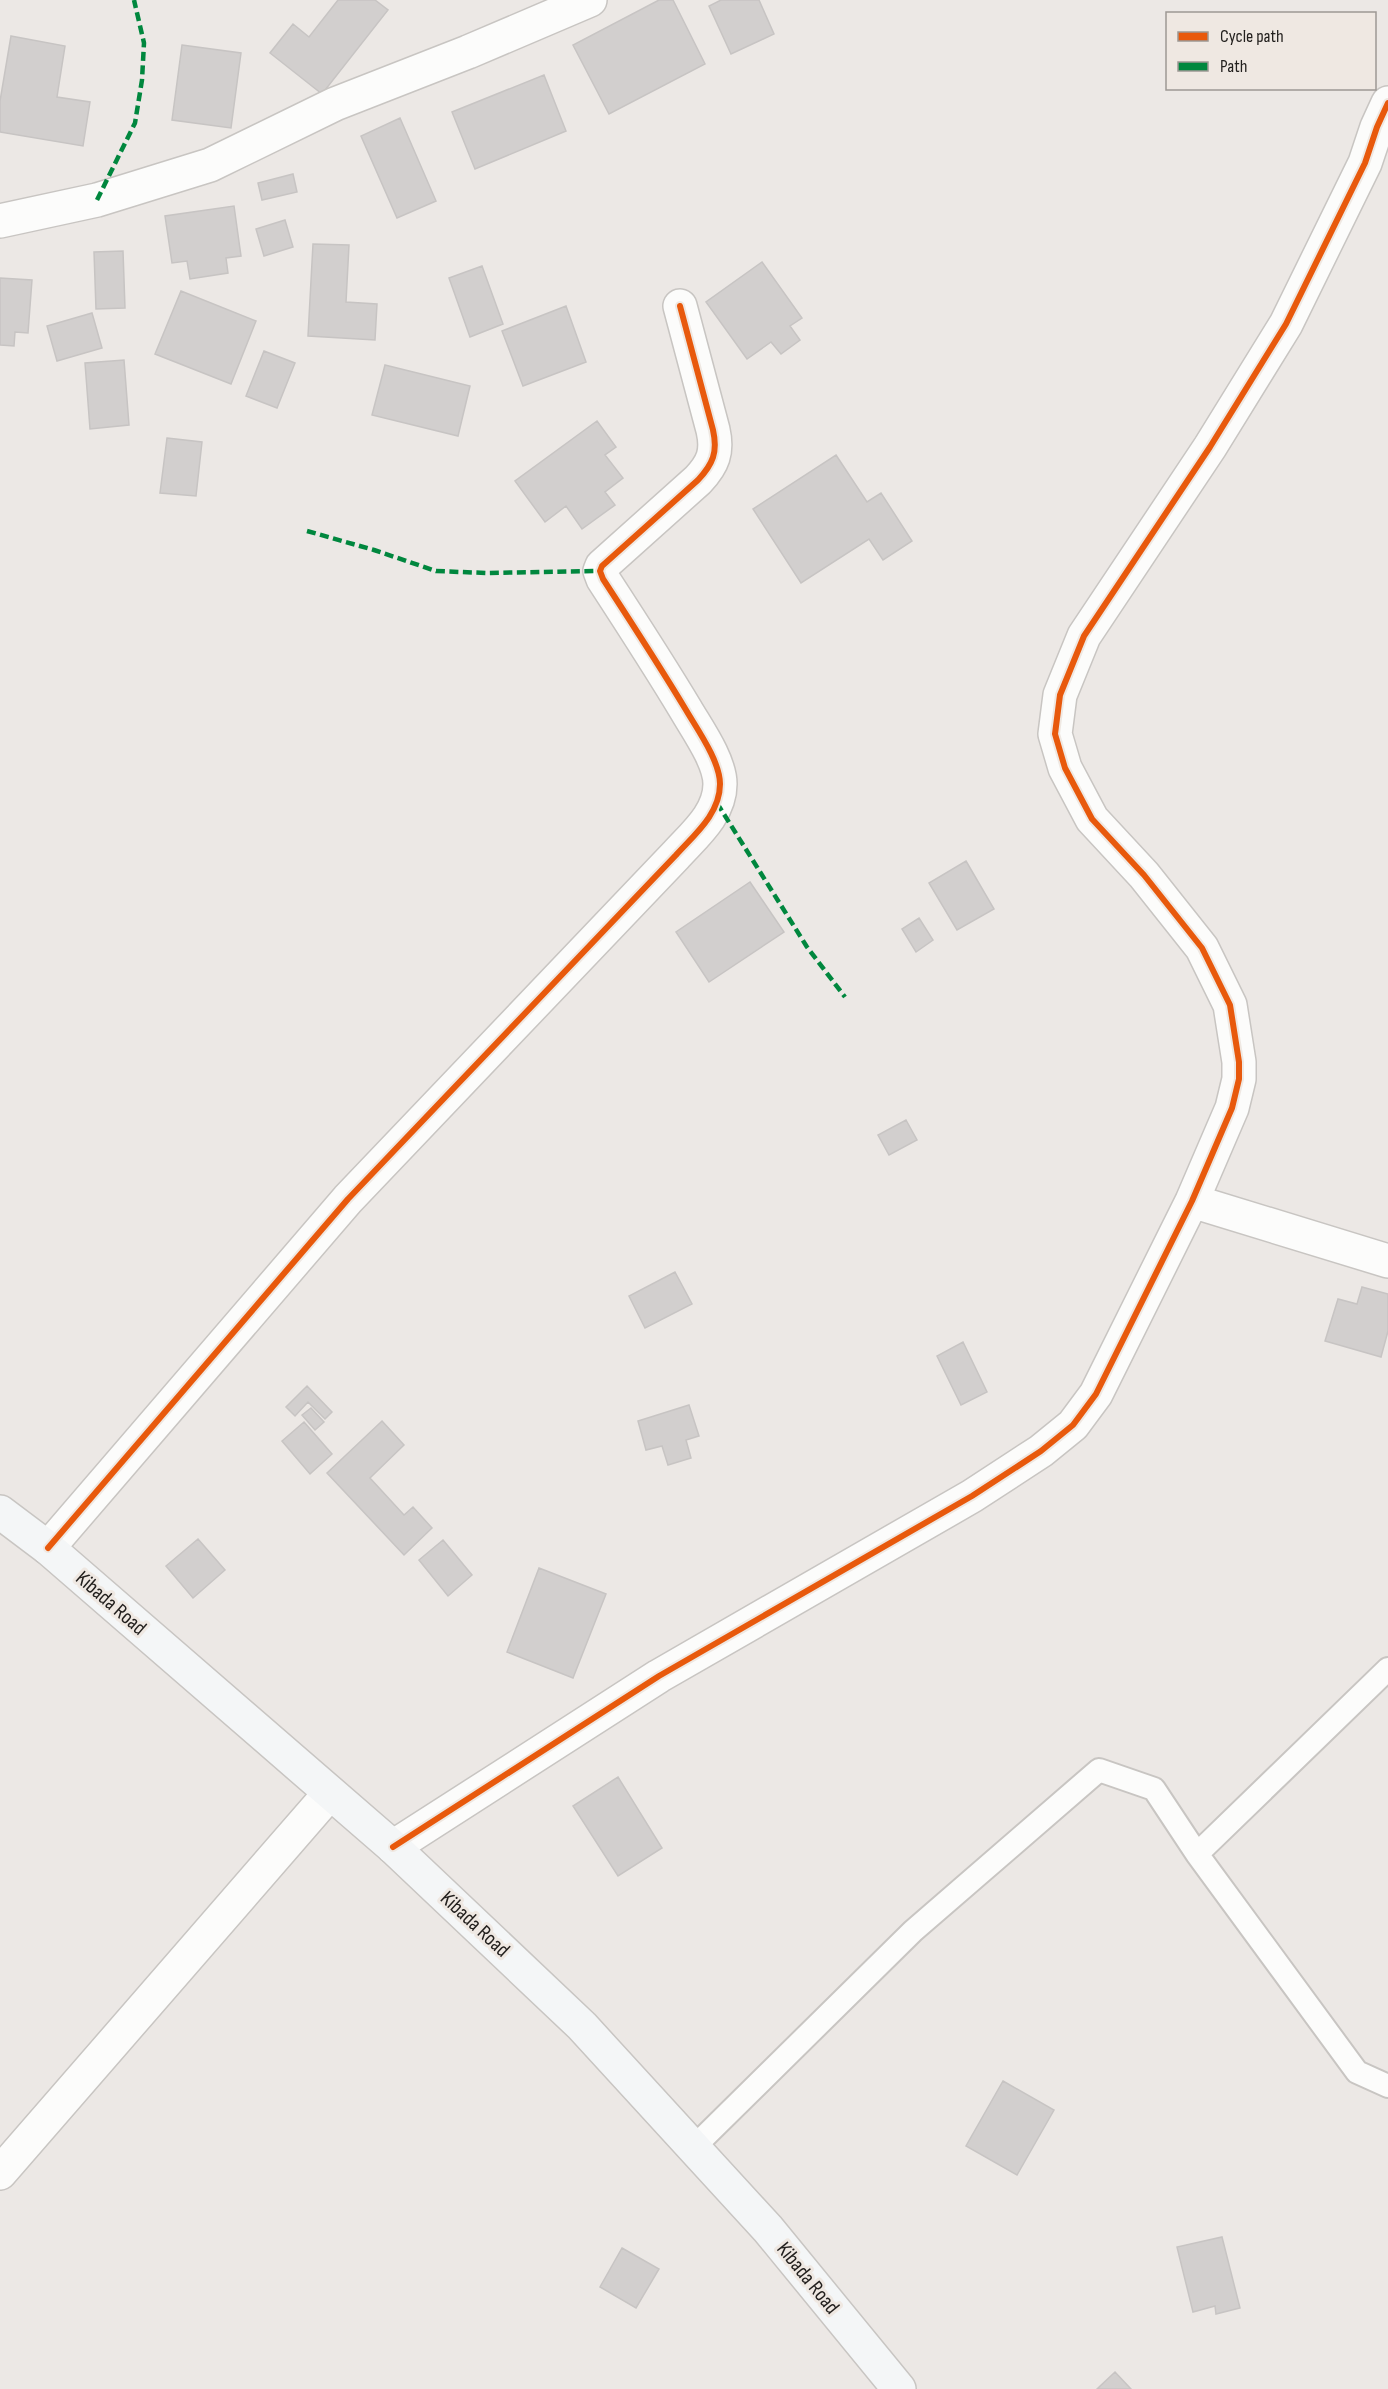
<svg xmlns="http://www.w3.org/2000/svg" width="1388" height="2389" font-family="'Sofia Sans Condensed',sans-serif">
<style>
.building{fill:#d2cfce;stroke:#c7c4c3;stroke-width:1.5}
.lines{fill:none;stroke-linecap:round;stroke-linejoin:round}
.lane-casing{stroke:#c8c5c2;stroke-width:26}
.street-casing{stroke:#c8c5c2;stroke-width:36}
.secondary-casing{stroke:#c8c5c2;stroke-width:36}
.lane{stroke:#fcfcfb;stroke-width:22}
.street{stroke:#fcfcfb;stroke-width:33}
.secondary{stroke:#f4f6f7;stroke-width:33}
.quiet{stroke:#00873e;stroke-width:4.5;stroke-dasharray:9 4.5;stroke-linecap:butt}
.cycleway-casing{stroke:#efe8e2;stroke-width:10}
.cycleway{stroke:#e8590c;stroke-width:6}
.labels{text-anchor:middle;dominant-baseline:central;stroke-width:6;stroke-linejoin:round;paint-order:stroke}
.street-label{font-size:21px;fill:#23201e;stroke:#efe8e2}
</style>
<rect width="100%" height="100%" fill="#ece8e5"/>
<path class="building" d="M 338,0 L 375,0 L 388,10 L 322,94 L 270,53 L 293,24 L 309,37 Z
M 659,0 L 673,0 L 705,64 L 609,114 L 573,45 Z
M 721,0 L 759,0 L 774,34 L 731,54 L 709,6 Z
M 11,36 L 65,46 L 57,97 L 90,102 L 83,146 L 0,132 L 0,101 Z
M 182,45 L 241,53 L 231,128 L 172,120 Z
M 544,75 L 566,131 L 475,169 L 452,112 Z
M 400,118 L 436,201 L 397,218 L 361,136 Z
M 293,174 L 297,192 L 262,200 L 258,183 Z
M 234,206 L 241,256 L 226,258 L 228,273 L 190,279 L 187,261 L 172,263 L 165,216 Z
M 285,220 L 293,247 L 264,256 L 256,229 Z
M 313,244 L 349,245 L 346,302 L 377,304 L 375,340 L 308,336 Z
M 123,251 L 125,308 L 96,309 L 94,252 Z
M 762,262 L 802,318 L 790,326 L 800,340 L 781,354 L 771,342 L 747,359 L 706,302 Z
M 482,266 L 503,324 L 470,337 L 449,278 Z
M 0,278 L 32,280 L 28,333 L 15,332 L 14,346 L 0,345 Z
M 181,291 L 256,321 L 231,384 L 155,354 Z
M 566,306 L 586,362 L 523,386 L 502,331 Z
M 92,313 L 102,348 L 57,361 L 47,326 Z
M 264,351 L 295,363 L 277,408 L 246,396 Z
M 124,360 L 129,425 L 90,429 L 85,363 Z
M 385,365 L 470,386 L 458,436 L 372,415 Z
M 597,421 L 616,447 L 605,455 L 623,478 L 605,492 L 615,505 L 582,529 L 566,506 L 545,522 L 515,481 Z
M 167,438 L 202,442 L 196,496 L 160,493 Z
M 836,455 L 867,502 L 881,493 L 912,541 L 883,560 L 869,539 L 801,583 L 753,509 Z
M 966,861 L 994,909 L 957,930 L 929,883 Z
M 750,882 L 784,932 L 709,982 L 676,932 Z
M 919,918 L 933,940 L 916,952 L 902,929 Z
M 906,1120 L 917,1140 L 889,1155 L 878,1135 Z
M 675,1272 L 692,1304 L 645,1328 L 629,1296 Z
M 1362,1287 L 1388,1294 L 1388,1331 L 1381,1357 L 1325,1341 L 1338,1299 L 1357,1304 Z
M 963,1342 L 987,1392 L 961,1405 L 937,1356 Z
M 307,1386 L 332,1412 L 325,1419 L 308,1402 L 295,1416 L 286,1407 Z
M 689,1405 L 699,1436 L 686,1440 L 691,1458 L 668,1465 L 662,1446 L 646,1450 L 638,1421 Z
M 311,1408 L 324,1422 L 315,1430 L 302,1415 Z
M 382,1421 L 404,1445 L 370,1478 L 404,1515 L 413,1507 L 432,1528 L 404,1555 L 327,1473 Z
M 304,1422 L 332,1454 L 310,1474 L 282,1441 Z
M 198,1539 L 225,1570 L 193,1598 L 166,1566 Z
M 443,1540 L 472,1575 L 448,1596 L 419,1560 Z
M 539,1568 L 606,1594 L 573,1678 L 507,1652 Z
M 618,1777 L 662,1848 L 618,1876 L 573,1806 Z
M 1003,2081 L 1054,2110 L 1017,2175 L 966,2146 Z
M 1222,2237 L 1240,2308 L 1216,2314 L 1215,2306 L 1193,2312 L 1177,2247 Z
M 622,2248 L 659,2269 L 636,2308 L 600,2287 Z
M 1115,2372 L 1131,2389 L 1097,2389 Z"/>
<g class="lines">
<g class="lane-casing">
<path id="lane" d="M 1197,1854 L 1388,1669
M 694,2147 L 913,1931 L 1099,1770 L 1154,1789 L 1197,1854 L 1357,2072 L 1388,2086"/>
</g>
<g class="street-casing">
<path id="street" d="M 0,221 L 97,200 L 210,165 L 335,104 L 468,52 L 590,0
M 1192,1201 L 1388,1261
M 48,1548 L 348,1199 L 676,855 C 694,835 720,814 720,784 C 720,761 697,729 686,710 C 659,665 631,622 603,579 L 600,571 L 602,566 L 698,480 C 713,464 718,452 713,430 L 680,306
M 393,1847 L 659,1676 L 972,1496 L 1041,1451 L 1073,1425 L 1096,1394 L 1192,1201 L 1232,1108 L 1239,1079 L 1239,1062 L 1230,1005 L 1202,948 L 1144,875 L 1092,819 L 1065,768 L 1055,734 L 1060,695 L 1084,636 L 1210,447 L 1286,324 L 1365,163 L 1377,127 L 1388,103
M 0,2173 L 330,1793"/>
</g>
<g class="secondary-casing">
<path id="secondary" d="M 0,1512 L 48,1548 L 393,1847 L 582,2026 L 768,2229 L 899,2389"/>
</g>
<use href="#lane" class="lane"/>
<use href="#street" class="street"/>
<use href="#secondary" class="secondary"/>
<path class="quiet" d="M 97,200 L 135,123 L 142,80 L 144,43 L 134,0
M 307,531 L 374,550 L 436,571 L 486,573 L 600,571
M 717,803 L 807,947 L 845,997"/>
<g class="cycleway-casing">
<path id="cycleway" d="M 48,1548 L 348,1199 L 676,855 C 694,835 720,814 720,784 C 720,761 697,729 686,710 C 659,665 631,622 603,579 L 600,571 L 602,566 L 698,480 C 713,464 718,452 713,430 L 680,306
M 393,1847 L 659,1676 L 972,1496 L 1041,1451 L 1073,1425 L 1096,1394 L 1192,1201 L 1232,1108 L 1239,1079 L 1239,1062 L 1230,1005 L 1202,948 L 1144,875 L 1092,819 L 1065,768 L 1055,734 L 1060,695 L 1084,636 L 1210,447 L 1286,324 L 1365,163 L 1377,127 L 1388,103"/>
</g>
<use href="#cycleway" class="cycleway"/>
</g>
<g class="labels">
<g class="street-label">
<text transform="translate(111 1603) rotate(41)">Kibada Road</text>
<text transform="translate(475 1924) rotate(43)">Kibada Road</text>
<text transform="translate(808 2278) rotate(51)">Kibada Road</text>
</g>
</g>
<rect x="1166" y="12" width="210" height="78" fill="#efe8e2" stroke="#9d9894" stroke-width="1.5"/>
<rect x="1178" y="32" width="30" height="9" fill="#e8590c" stroke="#9d9894" stroke-width="1.5"/>
<text x="1220" y="42" font-size="18" fill="#23201e">Cycle path</text>
<rect x="1178" y="62" width="30" height="9" fill="#00873e" stroke="#9d9894" stroke-width="1.5"/>
<text x="1220" y="72" font-size="18" fill="#23201e">Path</text>
</svg>
